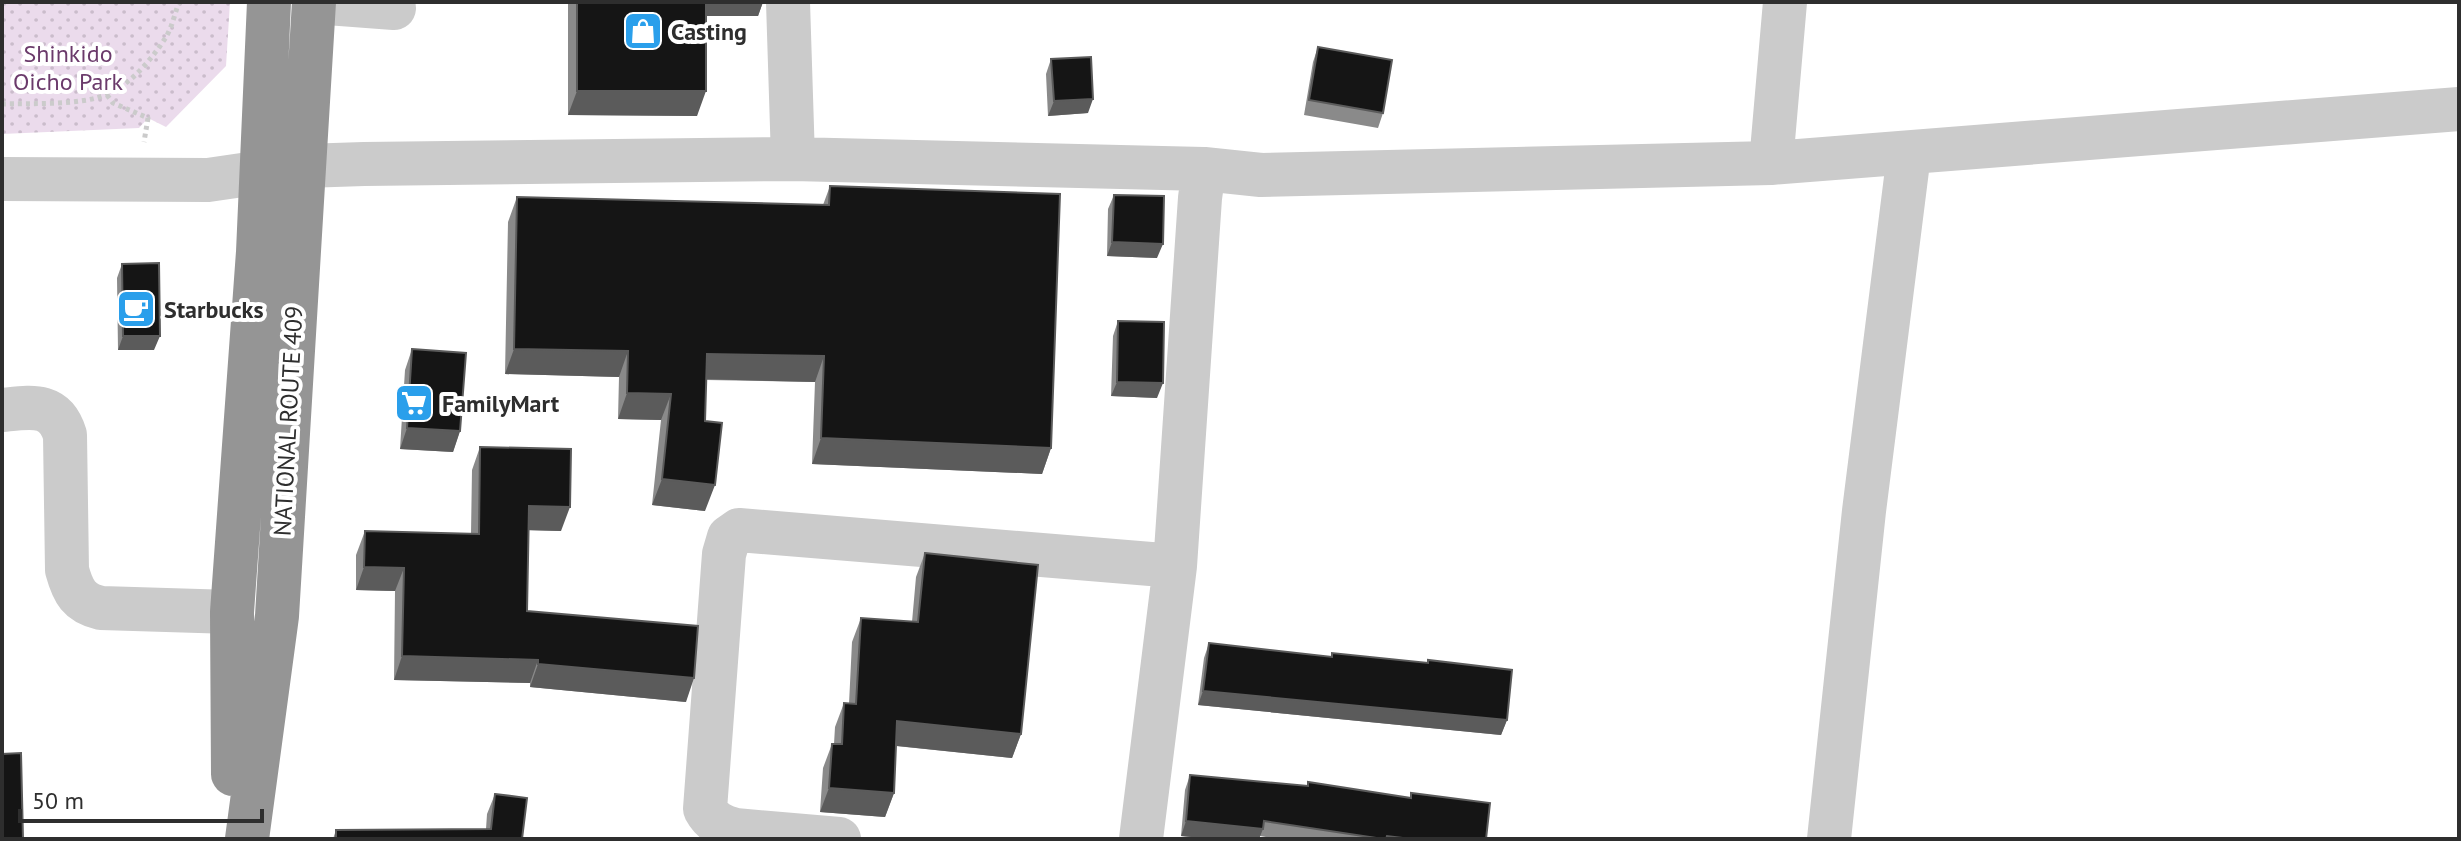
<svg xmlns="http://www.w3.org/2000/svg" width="2461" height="841" font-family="'PT Sans',sans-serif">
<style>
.park{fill:url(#park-dots)}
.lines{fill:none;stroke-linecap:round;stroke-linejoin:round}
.path{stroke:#cbcbcb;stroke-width:5;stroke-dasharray:4 4;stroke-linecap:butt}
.minor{stroke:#cbcbcb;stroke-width:44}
.highway{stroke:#959595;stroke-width:44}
.wall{fill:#8a8a8a}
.shaded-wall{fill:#5b5b5b}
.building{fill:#151515;stroke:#5b5b5b;stroke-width:2}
.labels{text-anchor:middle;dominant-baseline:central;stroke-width:8;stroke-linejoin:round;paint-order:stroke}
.poi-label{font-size:24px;font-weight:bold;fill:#2e2e2e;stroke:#fff;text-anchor:start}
.park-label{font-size:24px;fill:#6b3a6b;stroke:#fff}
.street-label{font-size:24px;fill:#2e2e2e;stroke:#fff}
</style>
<defs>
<pattern id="park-dots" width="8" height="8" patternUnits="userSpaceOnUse" patternTransform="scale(2)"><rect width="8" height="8" fill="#ebdbec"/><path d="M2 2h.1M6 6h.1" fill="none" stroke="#cabccb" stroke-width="1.8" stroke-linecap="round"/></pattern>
</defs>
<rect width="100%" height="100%" fill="#fff"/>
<path class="park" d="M 2,2 L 230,2 L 226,66 L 166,127 L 148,118 L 139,128 L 2,134 Z"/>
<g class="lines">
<path class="path" d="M 107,95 L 113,103 L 148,118 L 144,142
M 2,104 C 33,103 80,106 108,94 C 131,84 153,58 166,37 C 172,27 175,13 179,2"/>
<path class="minor" d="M 314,2 L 394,8
M 788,2 L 793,159
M 1771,163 L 1785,2
M 2,179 L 208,180 L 304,166 L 364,164 L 793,159 L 1204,169 L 1261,175 L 1771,163 L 2459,109
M 2,410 C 32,407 55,402 65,435 L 67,570 C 73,592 79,603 101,608 L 232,612
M 839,839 L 735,830 C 721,826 712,822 705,809 L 724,554 L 729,537 L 739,530 L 1175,566
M 1141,839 L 1175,566 L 1200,198 L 1204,169
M 1829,839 L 1864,511 L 1909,154"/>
<path class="highway" d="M 233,774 L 232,612 L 258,252 L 269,2
M 247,839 L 277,616 L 314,2"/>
</g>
<path class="wall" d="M 568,2 L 763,2 L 758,16 L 706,16 L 697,116 L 568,115 Z
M 1318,47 L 1383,113 L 1378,128 L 1304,115 L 1313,62 Z
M 1051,59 L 1088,113 L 1048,116 L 1046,74 Z
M 830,186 L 1051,448 L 1042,474 L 812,464 L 815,382 L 706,380 L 705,511 L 652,505 L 661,420 L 618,419 L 619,377 L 505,374 L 508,222 L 517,197 L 823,205 Z
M 1114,195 L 1157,258 L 1107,256 L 1108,209 Z
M 122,264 L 154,350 L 118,350 L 117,278 Z
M 1118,321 L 1157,398 L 1111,396 L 1113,336 Z
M 412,349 L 460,431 L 453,452 L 400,449 L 405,370 Z
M 480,447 L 561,531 L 529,530 L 527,611 L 686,702 L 530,687 L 530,683 L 394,680 L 395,591 L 356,590 L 356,555 L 365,531 L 471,534 L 472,470 Z
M 925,553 L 1021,734 L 1012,758 L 896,746 L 894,793 L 885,817 L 820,812 L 823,768 L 832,744 L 834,744 L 835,727 L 844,703 L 849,704 L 852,642 L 861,618 L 912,622 L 916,577 Z
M 1209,643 L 1331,657 L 1332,653 L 1427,663 L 1428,660 L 1507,720 L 1501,735 L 1198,705 L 1204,658 Z
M 1190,775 L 1307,786 L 1308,782 L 1410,798 L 1411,793 L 1486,839 L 1279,839 L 1260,836 L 1259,839 L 1212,839 L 1181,836 L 1185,790 Z
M 495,794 L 522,839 L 333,839 L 336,830 L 486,829 L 487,814 Z"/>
<path class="shaded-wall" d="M 702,2 L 763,2 L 758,16 L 696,16 Z
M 577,91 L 706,91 L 697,116 L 568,115 Z
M 1093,99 L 1088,113 L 1048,116 L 1054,101 Z
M 1112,242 L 1163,244 L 1157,258 L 1107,256 Z
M 123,336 L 160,336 L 154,350 L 118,350 Z
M 514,349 L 628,351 L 619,377 L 505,374 Z
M 707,354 L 824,356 L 815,382 L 698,379 Z
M 1117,382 L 1163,383 L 1157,398 L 1111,396 Z
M 627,393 L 671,394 L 661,420 L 618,419 Z
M 407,428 L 460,431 L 453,452 L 400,449 Z
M 821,438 L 1051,448 L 1042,474 L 812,464 Z
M 662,479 L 715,485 L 705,511 L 652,505 Z
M 529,506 L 570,507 L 561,531 L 521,530 Z
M 364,567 L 404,568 L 395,591 L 356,590 Z
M 402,656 L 538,660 L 530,683 L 394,680 Z
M 538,664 L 694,678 L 686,702 L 530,687 Z
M 1203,691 L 1507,720 L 1501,735 L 1198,705 Z
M 897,721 L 1021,734 L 1012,758 L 888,745 Z
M 829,788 L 894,793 L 885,817 L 820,812 Z
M 1186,821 L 1263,829 L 1259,839 L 1212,839 L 1181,836 Z
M 1387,836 L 1411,839 L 1386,839 Z"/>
<path class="building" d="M 577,2 L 706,2 L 706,91 L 577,91 Z
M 1318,47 L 1392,60 L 1383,113 L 1309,100 Z
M 1091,57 L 1093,99 L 1054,101 L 1051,59 Z
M 830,186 L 1060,194 L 1051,448 L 821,438 L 824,356 L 707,354 L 705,421 L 722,423 L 715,485 L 662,479 L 671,394 L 627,393 L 628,351 L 514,349 L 517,197 L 829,205 Z
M 1114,195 L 1164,196 L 1163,244 L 1112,242 Z
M 159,263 L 160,336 L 123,336 L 122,264 Z
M 1118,321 L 1164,322 L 1163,383 L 1117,382 Z
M 412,349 L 466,353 L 460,431 L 407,428 Z
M 480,447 L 571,449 L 570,507 L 529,506 L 527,611 L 698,626 L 694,678 L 538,664 L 538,660 L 402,656 L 404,568 L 364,567 L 365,531 L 479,534 Z
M 925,553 L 1038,565 L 1021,734 L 897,721 L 894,793 L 829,788 L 832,744 L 842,744 L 844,703 L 856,704 L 861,618 L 918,622 Z
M 1209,643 L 1332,657 L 1332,653 L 1428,663 L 1428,660 L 1512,670 L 1507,720 L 1203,691 Z
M 21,753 L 23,839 L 2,839 L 2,754 Z
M 1190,775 L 1308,786 L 1308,782 L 1411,798 L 1411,793 L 1490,803 L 1486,839 L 1411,839 L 1387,836 L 1386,839 L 1383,839 L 1264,821 L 1263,829 L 1186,821 Z
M 495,794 L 527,798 L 522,839 L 336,839 L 336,830 L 491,829 Z"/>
<defs>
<g id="shop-square" transform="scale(2)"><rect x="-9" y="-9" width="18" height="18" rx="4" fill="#2a9feb" stroke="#fff"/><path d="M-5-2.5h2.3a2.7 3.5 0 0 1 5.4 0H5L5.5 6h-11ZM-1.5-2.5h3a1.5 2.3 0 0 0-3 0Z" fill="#fff"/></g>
<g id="cafe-square" transform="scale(2)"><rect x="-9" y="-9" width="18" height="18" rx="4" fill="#2a9feb" stroke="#fff"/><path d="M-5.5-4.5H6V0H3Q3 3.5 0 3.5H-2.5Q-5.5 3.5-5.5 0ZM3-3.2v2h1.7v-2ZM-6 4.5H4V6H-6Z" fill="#fff"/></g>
<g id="supermarket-square" transform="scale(2)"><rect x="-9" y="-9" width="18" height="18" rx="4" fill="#2a9feb" stroke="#fff"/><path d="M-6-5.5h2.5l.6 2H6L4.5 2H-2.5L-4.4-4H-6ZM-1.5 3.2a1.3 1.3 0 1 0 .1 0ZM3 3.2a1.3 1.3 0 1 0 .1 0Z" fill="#fff"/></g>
</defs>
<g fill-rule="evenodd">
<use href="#shop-square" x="643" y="31"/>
<use href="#cafe-square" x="136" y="309"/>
<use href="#supermarket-square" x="414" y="403"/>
</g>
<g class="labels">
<g class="poi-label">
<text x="671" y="31">Casting</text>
<text x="164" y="309">Starbucks</text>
<text x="442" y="403">FamilyMart</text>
</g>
<g class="park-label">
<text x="68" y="53">Shinkido<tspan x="68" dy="28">Oicho Park</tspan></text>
</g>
<g class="street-label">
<text transform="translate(288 421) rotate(-87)">NATIONAL ROUTE 409</text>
</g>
</g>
<rect width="2461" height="841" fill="none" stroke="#2e2e2e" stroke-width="8"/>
<path d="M20 809v12h242v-12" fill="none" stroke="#2e2e2e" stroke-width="4"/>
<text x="32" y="809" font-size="24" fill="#2e2e2e" stroke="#ffffff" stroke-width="6" paint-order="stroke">50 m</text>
</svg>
